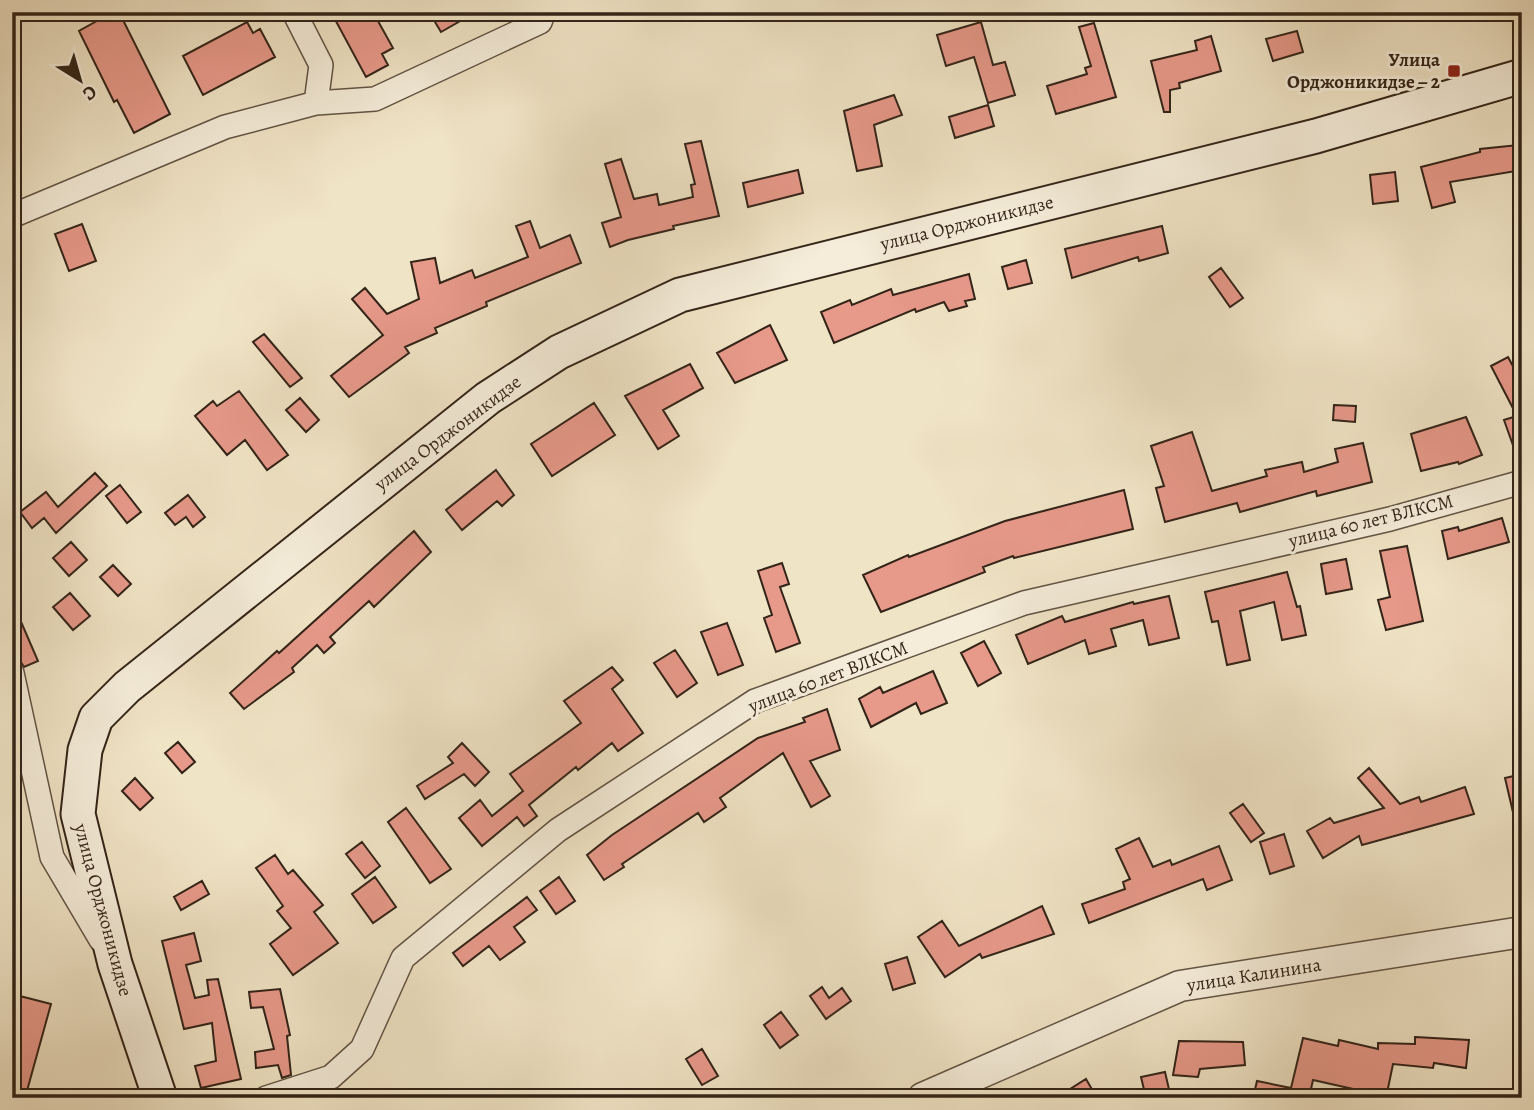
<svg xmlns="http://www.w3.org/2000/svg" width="1534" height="1110" font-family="Alegreya,serif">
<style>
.building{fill:#e7998a;stroke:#332418;stroke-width:2}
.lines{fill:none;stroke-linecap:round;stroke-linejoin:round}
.minor-casing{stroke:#625444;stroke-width:26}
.tertiary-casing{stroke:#625444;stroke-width:33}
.secondary-casing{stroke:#332418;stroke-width:37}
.minor{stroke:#f5edda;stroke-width:23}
.tertiary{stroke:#f5edda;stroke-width:30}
.secondary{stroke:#f5edda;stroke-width:33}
.poi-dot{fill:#8f2418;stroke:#f5edda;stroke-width:2.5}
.labels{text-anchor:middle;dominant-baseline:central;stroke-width:6;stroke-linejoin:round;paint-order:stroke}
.poi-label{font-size:19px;font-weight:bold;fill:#332418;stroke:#f5edda;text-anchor:end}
.street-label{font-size:19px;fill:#332418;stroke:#f5edda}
</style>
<rect width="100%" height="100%" fill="#f0e4c6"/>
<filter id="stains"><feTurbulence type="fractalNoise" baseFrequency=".00286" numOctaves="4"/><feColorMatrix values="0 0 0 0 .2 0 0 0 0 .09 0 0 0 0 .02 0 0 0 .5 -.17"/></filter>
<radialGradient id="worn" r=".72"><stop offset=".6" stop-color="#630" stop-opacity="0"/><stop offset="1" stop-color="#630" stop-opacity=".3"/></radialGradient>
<path class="building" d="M 101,12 L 119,12 L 170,114 L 134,133 L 117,100 L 114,102 L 79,31 L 104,17 Z
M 331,12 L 373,12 L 393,48 L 382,54 L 388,65 L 366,77 Z
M 429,12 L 476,12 L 441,32 Z
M 247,22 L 253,33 L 260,29 L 275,57 L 203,95 L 183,56 Z
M 981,22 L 993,65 L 1005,62 L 1015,95 L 988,103 L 974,57 L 946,66 L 937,35 Z
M 1094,23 L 1116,97 L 1056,114 L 1047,86 L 1087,74 L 1085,68 L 1091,66 L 1079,27 Z
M 1297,31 L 1303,52 L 1273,61 L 1266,39 Z
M 1211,36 L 1221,71 L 1179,83 L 1180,88 L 1170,90 L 1170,112 L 1164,112 L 1151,61 L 1197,50 L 1195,41 Z
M 894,95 L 902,115 L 874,125 L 882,166 L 857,171 L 844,111 Z
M 988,105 L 994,126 L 955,138 L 949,117 Z
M 701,141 L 719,216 L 673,226 L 674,229 L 628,240 L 610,247 L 602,223 L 621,217 L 605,164 L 621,159 L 634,199 L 657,194 L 659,205 L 693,197 L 691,185 L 695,184 L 685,144 Z
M 1518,145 L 1522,170 L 1450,182 L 1455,202 L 1432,208 L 1421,167 L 1480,152 L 1480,149 Z
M 798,170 L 803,193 L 748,207 L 743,183 Z
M 1395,172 L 1398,201 L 1373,204 L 1370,175 Z
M 530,221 L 540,248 L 570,235 L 581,263 L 486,302 L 487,306 L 435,328 L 437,333 L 405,347 L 409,353 L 349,397 L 331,376 L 383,335 L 352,299 L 365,288 L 387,314 L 419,299 L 411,262 L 435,258 L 440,283 L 472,270 L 475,278 L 528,257 L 516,226 Z
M 82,224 L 96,261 L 69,271 L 55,234 Z
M 1162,226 L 1168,253 L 1139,261 L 1138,257 L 1072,278 L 1065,249 Z
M 1026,260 L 1032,283 L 1008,289 L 1002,267 Z
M 1221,268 L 1243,298 L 1230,307 L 1209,277 Z
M 969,274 L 975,299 L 965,301 L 967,306 L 949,311 L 944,302 L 916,312 L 915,309 L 834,343 L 821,312 L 850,300 L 852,305 L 891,289 L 893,295 Z
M 770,325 L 787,360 L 735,383 L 717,353 Z
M 264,334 L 302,378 L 290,387 L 253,342 Z
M 1508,357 L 1522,383 L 1520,465 L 1504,420 L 1517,416 L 1491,366 Z
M 690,364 L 703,388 L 663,410 L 679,436 L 658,449 L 625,396 Z
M 239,391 L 288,455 L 267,470 L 245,440 L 227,455 L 195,416 L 213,401 L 217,406 Z
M 300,398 L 319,420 L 306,432 L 286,410 Z
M 594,403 L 615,435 L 552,476 L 531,444 Z
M 1334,405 L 1356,406 L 1355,422 L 1333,420 Z
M 1466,417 L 1482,455 L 1459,464 L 1458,462 L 1421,471 L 1411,434 Z
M 1192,432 L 1212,491 L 1267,476 L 1265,470 L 1302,462 L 1304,472 L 1338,462 L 1335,449 L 1363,443 L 1372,482 L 1317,496 L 1316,491 L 1240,512 L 1237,503 L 1165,522 L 1156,488 L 1164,486 L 1151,446 Z
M 496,470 L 514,495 L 502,506 L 497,501 L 462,530 L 446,510 Z
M 95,473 L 107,486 L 56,533 L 44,518 L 32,528 L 20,512 L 46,492 L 58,507 Z
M 120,485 L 141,512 L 127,523 L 106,496 Z
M 1124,490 L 1133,529 L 1014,558 L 1013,556 L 983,567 L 985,572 L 881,612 L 863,575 L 908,555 L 909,557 L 1005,521 Z
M 188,495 L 205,517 L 193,527 L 186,517 L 175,525 L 165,513 Z
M 1502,518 L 1509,542 L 1448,559 L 1442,531 L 1458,527 L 1459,531 Z
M 414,531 L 431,552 L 374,607 L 369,601 L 330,637 L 335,643 L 324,653 L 317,645 L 292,668 L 294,672 L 244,709 L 230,693 L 277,651 L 279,653 Z
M 71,542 L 87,560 L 69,576 L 53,558 Z
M 1407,546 L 1423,621 L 1386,630 L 1378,600 L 1390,597 L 1380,551 Z
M 1346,559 L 1352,589 L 1326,594 L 1321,564 Z
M 782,563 L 789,584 L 780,587 L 800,643 L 776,652 L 764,618 L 772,615 L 758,571 Z
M 113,565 L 131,584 L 118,596 L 100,577 Z
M 1287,572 L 1297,607 L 1300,606 L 1306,635 L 1282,640 L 1274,602 L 1240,611 L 1250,660 L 1227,665 L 1218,621 L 1212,622 L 1205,592 Z
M 70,593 L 90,616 L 73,630 L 53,607 Z
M 1169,596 L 1179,638 L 1149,645 L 1143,620 L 1111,629 L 1116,646 L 1089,654 L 1085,640 L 1028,664 L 1016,635 L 1062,616 L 1065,622 L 1133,602 L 1134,604 Z
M 12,601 L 38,661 L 24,667 L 12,648 Z
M 727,623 L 743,665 L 718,675 L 701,632 Z
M 984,641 L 1001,673 L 978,686 L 961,653 Z
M 675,650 L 697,683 L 677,697 L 654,663 Z
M 612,667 L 623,680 L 612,689 L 643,733 L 618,751 L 612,743 L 578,770 L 576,767 L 529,805 L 537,816 L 524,826 L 517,817 L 482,846 L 459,818 L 480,800 L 492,816 L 523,791 L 510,774 L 581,723 L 564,701 Z
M 933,671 L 947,703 L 921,714 L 916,703 L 871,727 L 859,699 L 880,687 L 883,693 Z
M 827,709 L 840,750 L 810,761 L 830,796 L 811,807 L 783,753 L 720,798 L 726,807 L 704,822 L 698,813 L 622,864 L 624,867 L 604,880 L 587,855 L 612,835 L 758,738 L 805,722 L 803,718 Z
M 178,742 L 195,762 L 182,773 L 165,753 Z
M 462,743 L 489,772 L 475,786 L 464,774 L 425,799 L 417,786 L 453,763 L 448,757 Z
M 1369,768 L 1400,804 L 1419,797 L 1421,802 L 1465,787 L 1474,814 L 1362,845 L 1359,836 L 1323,858 L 1307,831 L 1330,818 L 1334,823 L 1384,808 L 1358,778 Z
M 1522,774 L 1522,821 L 1515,821 L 1505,778 Z
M 135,778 L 153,798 L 140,810 L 122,791 Z
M 1243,804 L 1264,833 L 1251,842 L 1230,813 Z
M 406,808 L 451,869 L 430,883 L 388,822 Z
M 1284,834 L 1294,866 L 1270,874 L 1260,842 Z
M 1139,838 L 1153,867 L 1170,860 L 1172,865 L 1219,846 L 1232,880 L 1207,890 L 1203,879 L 1089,923 L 1082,904 L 1125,889 L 1123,882 L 1130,879 L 1116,849 Z
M 362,842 L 380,866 L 365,878 L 346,854 Z
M 275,855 L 288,874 L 293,870 L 323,905 L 314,912 L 338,943 L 293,975 L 270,944 L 291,928 L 277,911 L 283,906 L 256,868 Z
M 375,877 L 396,907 L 373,923 L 352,894 Z
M 559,877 L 575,901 L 556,914 L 540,891 Z
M 202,881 L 209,894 L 181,910 L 174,897 Z
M 527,897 L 537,910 L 514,927 L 525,942 L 500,960 L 489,946 L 463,966 L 453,953 Z
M 1042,906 L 1054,934 L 982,958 L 980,954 L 945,977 L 918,937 L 942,921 L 959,946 Z
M 194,933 L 201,961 L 186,965 L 195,998 L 209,995 L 207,980 L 218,979 L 241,1079 L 201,1088 L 195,1066 L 216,1061 L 212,1023 L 184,1029 L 162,941 Z
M 907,957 L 915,983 L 893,990 L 885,964 Z
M 822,987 L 829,998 L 842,988 L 851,1001 L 826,1019 L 810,996 Z
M 280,989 L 290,1035 L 287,1036 L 291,1075 L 282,1078 L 278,1065 L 256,1068 L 255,1052 L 274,1049 L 263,1007 L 251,1008 L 249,992 Z
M 12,994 L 51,1004 L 25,1098 L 12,1098 Z
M 781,1012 L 798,1035 L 780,1048 L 764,1025 Z
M 1415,1037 L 1469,1040 L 1466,1068 L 1434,1063 L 1433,1068 L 1393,1064 L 1386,1098 L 1370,1098 L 1371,1093 L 1313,1080 L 1309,1098 L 1253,1098 L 1257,1081 L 1291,1088 L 1303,1038 L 1338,1046 L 1339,1040 L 1378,1049 L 1378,1043 L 1415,1044 Z
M 1179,1041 L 1243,1042 L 1245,1065 L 1200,1069 L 1198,1077 L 1173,1075 Z
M 702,1049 L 718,1076 L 702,1085 L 686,1059 Z
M 1165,1072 L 1171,1098 L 1146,1098 L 1141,1077 Z
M 1086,1079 L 1097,1098 L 1056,1098 Z"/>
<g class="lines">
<g class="minor-casing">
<path id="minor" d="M 294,12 L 321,65 L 316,103
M 12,216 L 225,127 L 316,103 L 375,99 L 540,22 L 544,12
M 12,673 L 52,857 L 101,940
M 266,1098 L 331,1077 L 362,1049 L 403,958 L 558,830 L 755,701 L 1024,603 L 1390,519 L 1522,482"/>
</g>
<g class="tertiary-casing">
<path id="tertiary" d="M 923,1098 L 1180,986 L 1522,932"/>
</g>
<g class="secondary-casing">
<path id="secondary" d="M 160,1098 L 115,964 L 78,814 L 85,750 L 96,718 L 127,687 L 488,398 L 559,352 L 680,295 L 1316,136 L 1522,76"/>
</g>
<use href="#minor" class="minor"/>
<use href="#tertiary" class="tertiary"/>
<use href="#secondary" class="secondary"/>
</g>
<rect class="poi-dot" x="1447" y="64" width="14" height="14" rx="3.5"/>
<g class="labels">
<g class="poi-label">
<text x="1440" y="60">Улица<tspan x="1440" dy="22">Орджоникидзе – 2</tspan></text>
</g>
<g class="street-label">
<text transform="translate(967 223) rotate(-14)">улица Орджоникидзе</text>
<text transform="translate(448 433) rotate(-37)">улица Орджоникидзе</text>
<text transform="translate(1371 521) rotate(-14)">улица 60 лет ВЛКСМ</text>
<text transform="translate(828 677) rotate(-21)">улица 60 лет ВЛКСМ</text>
<text transform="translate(103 910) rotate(75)">улица Орджоникидзе</text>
<text transform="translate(1254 975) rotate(-9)">улица Калинина</text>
</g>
</g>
<rect width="1534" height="1110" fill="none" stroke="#f0e4c6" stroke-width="42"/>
<rect x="14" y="14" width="1506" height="1082" fill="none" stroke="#332418" stroke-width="3.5"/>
<rect x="21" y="21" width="1492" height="1068" fill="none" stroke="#332418" stroke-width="2"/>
<g transform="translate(80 80) rotate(143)" stroke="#f5edda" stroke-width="5" paint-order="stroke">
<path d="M0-5L12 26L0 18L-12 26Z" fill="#332418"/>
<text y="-10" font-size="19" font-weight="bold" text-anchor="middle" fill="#332418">С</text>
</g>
<rect width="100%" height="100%" filter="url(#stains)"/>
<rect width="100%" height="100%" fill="url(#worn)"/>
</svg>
